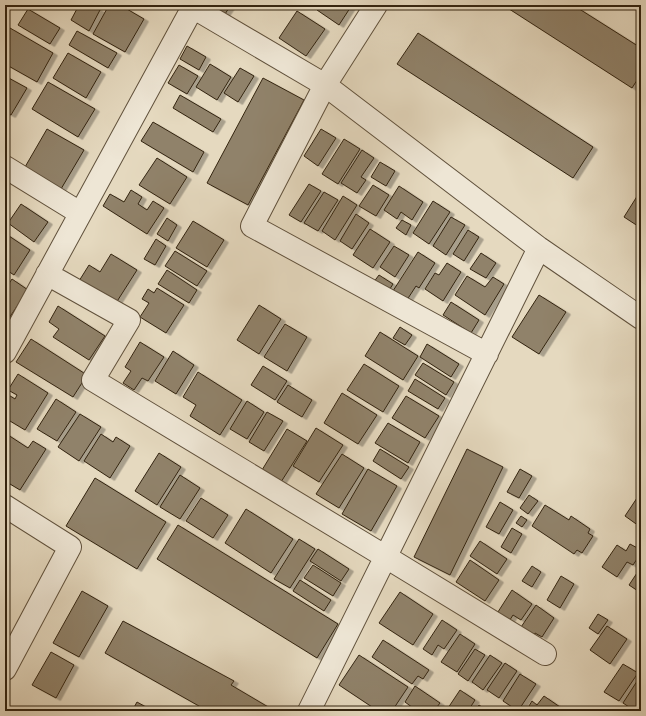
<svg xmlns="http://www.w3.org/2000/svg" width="646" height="716" font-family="'IM FELL Great Primer',serif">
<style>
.building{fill:#90826b;stroke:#332410;filter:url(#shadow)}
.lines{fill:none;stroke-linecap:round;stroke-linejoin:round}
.minor-casing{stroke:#60513c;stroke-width:24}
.minor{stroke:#eee6d5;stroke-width:22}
</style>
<defs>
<filter id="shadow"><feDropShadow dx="4.5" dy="2.5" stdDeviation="0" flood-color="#0004"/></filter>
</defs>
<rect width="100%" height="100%" fill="#e5d9bf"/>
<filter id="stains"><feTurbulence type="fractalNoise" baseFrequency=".005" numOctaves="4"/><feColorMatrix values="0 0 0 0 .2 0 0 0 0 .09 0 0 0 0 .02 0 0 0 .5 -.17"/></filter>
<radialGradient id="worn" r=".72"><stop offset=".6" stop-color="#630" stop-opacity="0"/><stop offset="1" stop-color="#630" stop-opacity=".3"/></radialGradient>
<path class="building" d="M 79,5 L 91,5 L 100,10 L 89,31 L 71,20 Z
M 109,5 L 120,5 L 144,19 L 125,52 L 93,34 Z
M 212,5 L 231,5 L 225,14 Z
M 320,5 L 352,5 L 339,25 L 317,10 Z
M 503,5 L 573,5 L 641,48 L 641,74 L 632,88 Z
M 28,9 L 60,28 L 50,44 L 18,25 Z
M 297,11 L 325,29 L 306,56 L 279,38 Z
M 10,28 L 53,53 L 37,82 L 5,64 L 5,37 Z
M 77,31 L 117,53 L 108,68 L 69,45 Z
M 418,33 L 593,147 L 573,178 L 397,64 Z
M 187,46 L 206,57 L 199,70 L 180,59 Z
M 68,53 L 101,72 L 86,98 L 53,78 Z
M 210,64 L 231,77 L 217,100 L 196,87 Z
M 179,65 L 198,76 L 187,94 L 168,83 Z
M 240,68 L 254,76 L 238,102 L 224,93 Z
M 5,76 L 27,88 L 11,115 L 5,112 Z
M 263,78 L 304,100 L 248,205 L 207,183 Z
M 48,82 L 95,109 L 78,137 L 32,109 Z
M 180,95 L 221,119 L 213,132 L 173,108 Z
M 153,122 L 204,152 L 193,172 L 141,141 Z
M 47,129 L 84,150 L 61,189 L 25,167 Z
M 321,129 L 336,138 L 318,166 L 304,156 Z
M 344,139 L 360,149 L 338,184 L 322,174 Z
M 362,150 L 374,158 L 361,177 L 366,180 L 357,193 L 341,183 Z
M 157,158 L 187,177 L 170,204 L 139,185 Z
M 380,162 L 395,171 L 386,186 L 371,177 Z
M 309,184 L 321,191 L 301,222 L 289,215 Z
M 373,185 L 389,195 L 376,216 L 359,206 Z
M 399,186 L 423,202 L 412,220 L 401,212 L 397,219 L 384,210 Z
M 131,190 L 142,197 L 138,204 L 147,210 L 153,201 L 164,208 L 147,234 L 103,206 L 110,194 L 124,202 Z
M 641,190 L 641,228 L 624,217 Z
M 324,192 L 338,200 L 318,231 L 304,223 Z
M 343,196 L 357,205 L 335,240 L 322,231 Z
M 433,201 L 450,212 L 429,244 L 413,233 Z
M 21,204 L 48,222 L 34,242 L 8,223 Z
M 356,214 L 369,223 L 352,249 L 340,241 Z
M 451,217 L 465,225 L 446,255 L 433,246 Z
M 167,218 L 177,225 L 168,241 L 157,234 Z
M 402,220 L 411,225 L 406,235 L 396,228 Z
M 193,221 L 224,240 L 207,267 L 176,248 Z
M 370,229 L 390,242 L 373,268 L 353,255 Z
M 468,230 L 479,237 L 464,261 L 453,254 Z
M 6,234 L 30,250 L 14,275 L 5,269 L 5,235 Z
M 156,239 L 166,246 L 155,265 L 144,259 Z
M 394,246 L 409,255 L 395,277 L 380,267 Z
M 175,251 L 207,271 L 197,286 L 165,266 Z
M 418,252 L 435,263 L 419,288 L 416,286 L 405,303 L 391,294 Z
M 481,253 L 496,263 L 486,278 L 470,269 Z
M 111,254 L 137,270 L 116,303 L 79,281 L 89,265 L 100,272 Z
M 447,263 L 461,272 L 443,301 L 425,289 L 435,273 L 439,275 Z
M 167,270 L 197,290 L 189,303 L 158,284 Z
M 379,275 L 393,284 L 388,292 L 373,283 Z
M 467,276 L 485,287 L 493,277 L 504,284 L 485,315 L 455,295 Z
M 12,279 L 28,290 L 5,324 L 5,283 L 8,285 Z
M 157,288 L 184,305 L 166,333 L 140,317 L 149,303 L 142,299 L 148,289 L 154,293 Z
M 539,295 L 566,312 L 539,354 L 512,337 Z
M 451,302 L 479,320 L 471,333 L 443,315 Z
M 259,305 L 281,319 L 259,354 L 237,340 Z
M 58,306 L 105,336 L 89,360 L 53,337 L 59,329 L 49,322 Z
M 285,324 L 307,337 L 287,371 L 264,357 Z
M 400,327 L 412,335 L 405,345 L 393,338 Z
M 380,332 L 418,356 L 403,380 L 365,356 Z
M 31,339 L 87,375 L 73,397 L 16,362 Z
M 140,342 L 164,357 L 148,381 L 142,378 L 134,390 L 123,383 L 131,371 L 125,367 Z
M 427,344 L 459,364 L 451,377 L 420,357 Z
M 173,351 L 194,365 L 176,394 L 155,381 Z
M 423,363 L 454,382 L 446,395 L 415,375 Z
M 364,364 L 399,386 L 383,412 L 347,390 Z
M 263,366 L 287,381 L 275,400 L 251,385 Z
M 198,372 L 242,400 L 220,435 L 190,416 L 196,405 L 183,397 Z
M 18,374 L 48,393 L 25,430 L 5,418 L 5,397 L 7,394 L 15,399 L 17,395 L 8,390 Z
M 415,379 L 445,398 L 438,409 L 408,391 Z
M 288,385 L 312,400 L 302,417 L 277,402 Z
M 342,393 L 377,415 L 358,444 L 324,423 Z
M 406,396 L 439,416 L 425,438 L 392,418 Z
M 56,399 L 76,412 L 57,441 L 37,429 Z
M 247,401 L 264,412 L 247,439 L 230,429 Z
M 267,412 L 283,421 L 264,451 L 249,442 Z
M 80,414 L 101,427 L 79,461 L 58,447 Z
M 388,423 L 420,442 L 408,463 L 375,443 Z
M 316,428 L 343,445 L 319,482 L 293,466 Z
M 287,429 L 307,441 L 281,482 L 262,470 Z
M 5,433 L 28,448 L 33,441 L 46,449 L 20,490 L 5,481 Z
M 101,434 L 113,442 L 116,437 L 130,446 L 110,478 L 84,461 Z
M 380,449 L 409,467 L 401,479 L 373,461 Z
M 467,449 L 503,467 L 450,575 L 414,557 Z
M 159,453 L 181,467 L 157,505 L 135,491 Z
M 342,454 L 364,468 L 339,508 L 316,494 Z
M 368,469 L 397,486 L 371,531 L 342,514 Z
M 520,469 L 532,476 L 519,498 L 507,492 Z
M 180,475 L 200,488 L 180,519 L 160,507 Z
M 95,478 L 166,522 L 137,569 L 66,526 Z
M 641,492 L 641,522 L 639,526 L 625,516 Z
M 529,495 L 538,501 L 528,514 L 520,508 Z
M 201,498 L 228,515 L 213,538 L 186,521 Z
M 500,502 L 513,510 L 499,534 L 486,527 Z
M 545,505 L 569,520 L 571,516 L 590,529 L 588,533 L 593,536 L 582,553 L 577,550 L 574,554 L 532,526 Z
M 246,509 L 293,539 L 271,573 L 225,543 Z
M 521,516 L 527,520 L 522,527 L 516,523 Z
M 178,525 L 338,624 L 317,658 L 157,559 Z
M 512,528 L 522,534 L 511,553 L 501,547 Z
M 299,539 L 315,549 L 290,588 L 274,579 Z
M 480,541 L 507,559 L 497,574 L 470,556 Z
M 630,544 L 641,550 L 641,553 L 633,565 L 627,562 L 617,577 L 602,567 L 617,545 L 626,551 Z
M 318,549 L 349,569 L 341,581 L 310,561 Z
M 470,560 L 499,580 L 485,601 L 456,582 Z
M 313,565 L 341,583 L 333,596 L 304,578 Z
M 532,566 L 541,572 L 532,587 L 522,581 Z
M 641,567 L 641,593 L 629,585 Z
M 561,576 L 574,584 L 560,608 L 547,600 Z
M 300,580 L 331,600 L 324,611 L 293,591 Z
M 512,590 L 532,604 L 521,620 L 513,615 L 508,623 L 496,615 Z
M 82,591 L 108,606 L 79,657 L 53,643 Z
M 400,592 L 433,614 L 413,645 L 379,623 Z
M 536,605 L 554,618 L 542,637 L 535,633 L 531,638 L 519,630 Z
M 598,614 L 608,620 L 598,634 L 589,628 Z
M 442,620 L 457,630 L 444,649 L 438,645 L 432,655 L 423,649 Z
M 123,621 L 234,681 L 231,685 L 275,711 L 205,711 L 206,710 L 105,653 Z
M 607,626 L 627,639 L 610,664 L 590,650 Z
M 460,634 L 475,644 L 457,672 L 441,662 Z
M 383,640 L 429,670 L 423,679 L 418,676 L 412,684 L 372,657 Z
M 475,649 L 485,655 L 468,681 L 458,674 Z
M 51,652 L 74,665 L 56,698 L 32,685 Z
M 359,655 L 408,687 L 392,711 L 378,711 L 339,685 Z
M 490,655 L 502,663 L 483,690 L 472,682 Z
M 505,663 L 517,671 L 499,698 L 487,690 Z
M 623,664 L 638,673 L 619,701 L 604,692 Z
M 520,674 L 536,684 L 518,711 L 503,701 Z
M 641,675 L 641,705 L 637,711 L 635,711 L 623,703 Z
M 415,686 L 440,703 L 434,711 L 417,711 L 405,702 Z
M 460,690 L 475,700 L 468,711 L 446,711 Z
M 544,696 L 560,707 L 557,711 L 526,711 L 532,701 L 537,705 Z
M 137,702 L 153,711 L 132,711 Z
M 479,705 L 488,711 L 474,711 Z"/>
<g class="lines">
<g class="minor-casing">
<path id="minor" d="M 189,5 L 325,85 L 539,248 L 641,318
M 376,5 L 325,85 L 252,226 L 487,354
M 5,167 L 80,213
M 47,274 L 129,320 L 93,380 L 386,557 L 545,654
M 5,352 L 193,7
M 5,506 L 70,547 L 5,669
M 309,711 L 539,248"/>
</g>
<use href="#minor" class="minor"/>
</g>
<rect width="646" height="716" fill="none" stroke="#e5d9bf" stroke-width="20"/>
<rect x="6" y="6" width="634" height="704" fill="none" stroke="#332410" stroke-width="2"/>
<rect x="10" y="10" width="626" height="696" fill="none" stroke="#332410"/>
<rect width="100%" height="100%" filter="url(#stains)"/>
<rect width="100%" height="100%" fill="url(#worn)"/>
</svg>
